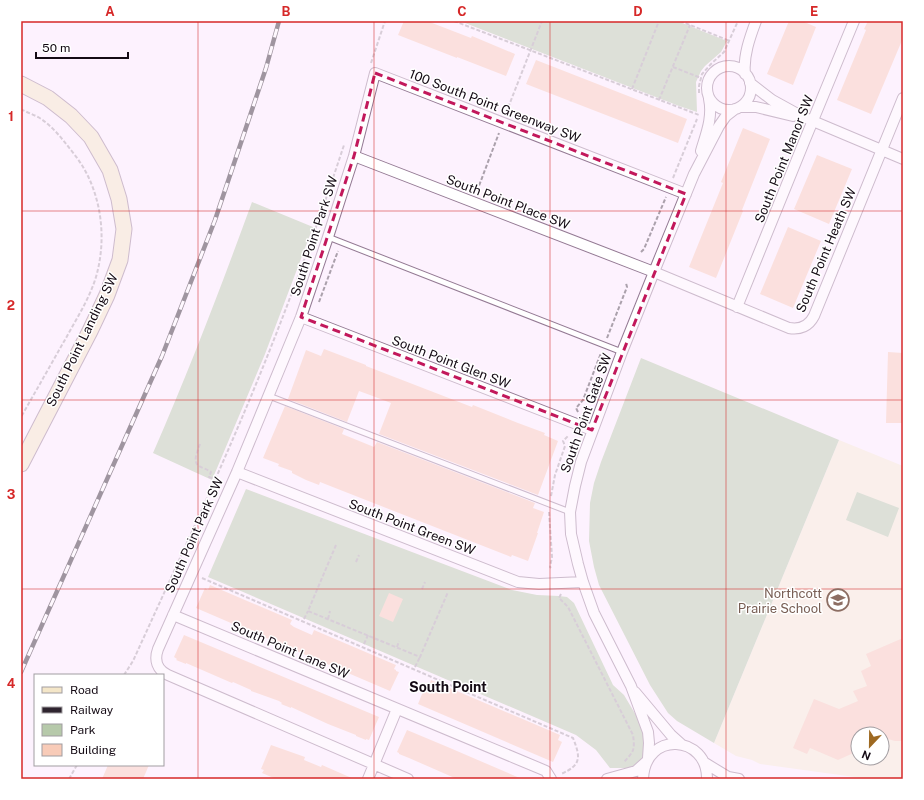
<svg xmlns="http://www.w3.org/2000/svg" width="924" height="800" font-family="'Public Sans',sans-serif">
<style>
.education{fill:#f5ebd6;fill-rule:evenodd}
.green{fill:#b6c9aa}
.building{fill:#f8cbb8}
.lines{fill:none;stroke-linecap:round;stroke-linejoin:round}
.lane-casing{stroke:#947a94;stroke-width:7}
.street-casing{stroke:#947a94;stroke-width:12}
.secondary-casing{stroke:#947a94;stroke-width:17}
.path{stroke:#aba1ac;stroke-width:2;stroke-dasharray:4 2;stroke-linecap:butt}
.lane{stroke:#fff;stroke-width:5}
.street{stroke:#fff;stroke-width:10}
.secondary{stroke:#f4e6c8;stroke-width:15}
.rail-casing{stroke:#2e242f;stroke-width:4.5}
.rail{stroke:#fff;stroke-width:3;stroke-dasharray:9;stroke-linecap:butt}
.marked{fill:none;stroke:#c2185b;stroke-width:3;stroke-dasharray:8 5;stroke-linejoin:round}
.grid{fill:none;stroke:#d62828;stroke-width:1;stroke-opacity:0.55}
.labels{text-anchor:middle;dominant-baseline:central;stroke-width:3;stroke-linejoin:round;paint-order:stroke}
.street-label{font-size:13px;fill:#140a14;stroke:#fff}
.education-label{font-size:13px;fill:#785e54;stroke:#fff;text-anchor:end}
.neighbourhood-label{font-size:14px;font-weight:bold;fill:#140a14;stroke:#fff}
.neatline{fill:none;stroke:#d62828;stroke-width:1.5}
.grid-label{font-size:13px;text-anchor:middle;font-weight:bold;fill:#d62828}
</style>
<rect width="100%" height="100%" fill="#fdf2fe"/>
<path class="education" d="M 839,440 L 903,466 L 903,779 L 869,779 L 760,764 L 752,760 L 736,756 L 714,743 ZM 858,734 L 882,734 L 882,758 L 858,758 Z"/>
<path class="green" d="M 460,21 L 677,21 L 727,41 L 721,52 L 705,66 L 701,71 L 696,82 L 697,112 L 679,106 Z
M 252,202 L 313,227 L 265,354 L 212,480 L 153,453 C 189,371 221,287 252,202 Z
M 641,358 L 839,440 L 714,743 L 677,721 L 668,713 L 650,685 L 599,585 L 594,567 L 589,541 L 590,503 L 594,483 L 601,462 Z
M 246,489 L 512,590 L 537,595 L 559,596 L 567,597 L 574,603 L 613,685 L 624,695 L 640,722 L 645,740 L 644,754 L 639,763 L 629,768 L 610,768 L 596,750 L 576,735 L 208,577 Z
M 857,492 L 899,508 L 888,537 L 846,520 Z"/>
<path class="building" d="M 404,21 L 427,21 L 471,38 L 472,36 L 515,54 L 506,76 L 457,57 L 457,58 L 398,35 Z
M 789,21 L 802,21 L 816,27 L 793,85 L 767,74 Z
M 868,21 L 903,21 L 903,38 L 871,114 L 837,100 L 866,30 L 864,29 Z
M 536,60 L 687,119 L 678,143 L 526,84 Z
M 743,128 L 770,139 L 742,210 L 743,211 L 716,278 L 689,267 L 723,183 L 721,182 Z
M 817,155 L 852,169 L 829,224 L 794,209 Z
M 788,227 L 821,241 L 793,308 L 760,294 Z
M 324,349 L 366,365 L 366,366 L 472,407 L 473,405 L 518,423 L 545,433 L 544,435 L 558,441 L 538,495 L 379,434 L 391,403 L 370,395 L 359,391 L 347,422 L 288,399 L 306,350 L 321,356 Z
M 888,352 L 903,353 L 903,423 L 886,423 Z
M 285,406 L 344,429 L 342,434 L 374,447 L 377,442 L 535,503 L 533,508 L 544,512 L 537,533 L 538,533 L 528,561 L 512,555 L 511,557 L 320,482 L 319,485 L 306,480 L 292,473 L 292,471 L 278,466 L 279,464 L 263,458 Z
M 210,585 L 292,620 L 290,624 L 294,627 L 312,635 L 314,630 L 396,665 L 394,669 L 396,670 L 396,671 L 399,672 L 390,691 L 196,608 L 205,588 L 208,590 Z
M 389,593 L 403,599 L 393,622 L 379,616 Z
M 184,635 L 379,717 L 369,740 L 366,739 L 366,740 L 356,736 L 356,735 L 328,724 L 291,707 L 291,708 L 281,704 L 282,703 L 279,701 L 251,691 L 251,690 L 233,682 L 232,683 L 186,663 L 186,664 L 176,660 L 177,659 L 174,657 Z
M 903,638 L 903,741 L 895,741 L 888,739 L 882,741 L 882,734 L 858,734 L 858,751 L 838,760 L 810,748 L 807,754 L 793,748 L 814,699 L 839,709 L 858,701 L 853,691 L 867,686 L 861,671 L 871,666 L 866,654 Z
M 431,680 L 560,735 L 558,740 L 562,742 L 553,762 L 418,704 L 426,684 L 429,685 Z
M 407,730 L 450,748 L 522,779 L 457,779 L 409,758 L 399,754 L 399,753 L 397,752 Z
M 271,745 L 305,757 L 304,760 L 321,767 L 322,765 L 354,779 L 276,779 L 262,773 L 264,770 L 261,769 Z
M 108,765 L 149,765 L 143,779 L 102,779 Z"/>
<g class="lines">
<g class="lane-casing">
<path id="lane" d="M 328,237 L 622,352
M 269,396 L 570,512"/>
</g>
<g class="street-casing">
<path id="street" d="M707 88a22 22 0 1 1 44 0a22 22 0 1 1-44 0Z
M 745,74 C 743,56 750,37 756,21
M 750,83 L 772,100 L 801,116 L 903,159
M 740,107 L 756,107 L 793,116
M 701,151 C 706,134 713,117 709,99
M 354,156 L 654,272 L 789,328 C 800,330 809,326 814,316 L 903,98
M 737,307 L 804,142 L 854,21
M 301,317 L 592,430
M 237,472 L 518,582 L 539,584 L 583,582
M 173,615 L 546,771 L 551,779
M 635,692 L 671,735 L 681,744
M 648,758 L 649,743 L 648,732 L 631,686 L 594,613 L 583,582 L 578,564 L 571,534 L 570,512 L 575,486 L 581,462 L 622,352 L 658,262 L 694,174 L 719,126 L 726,116 L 735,109
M 705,763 L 728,777 L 739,779
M 368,779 L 397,709
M 408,779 L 168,675 C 157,670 154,660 158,649 L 237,472 L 301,317 L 328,237 L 354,156 L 375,73 L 686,194
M 607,779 L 636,771 L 646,762
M 643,779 C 645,730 708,735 707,779"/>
</g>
<g class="secondary-casing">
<path id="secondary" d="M 21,84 L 48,98 L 71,116 L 91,137 L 110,170 L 119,199 L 124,229 L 120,260 L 107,295 L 90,331 L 21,464"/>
</g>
<path class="path" d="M 454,21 L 699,115
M 680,21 L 730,41
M 371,63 L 385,21
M 673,67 L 701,78
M 632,89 L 659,21
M 699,93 L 699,86 L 702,74 L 711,64 L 724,52 L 738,21
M 659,100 L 690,25
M 21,109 C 26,112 32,114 38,117 C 53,126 63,140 74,154 C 99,185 107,230 98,269 C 93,293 78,316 66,338 C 51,364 36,391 21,417
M 506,113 L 542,21
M 673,178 L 697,119
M 477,191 L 499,133
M 641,252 L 644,249 L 666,197
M 319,302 L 338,251
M 607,338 L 627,287 L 626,283
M 578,412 L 576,408 L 583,400 L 601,353
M 200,444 C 198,450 192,462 199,466 C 202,468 207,469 211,472 L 209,477 L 221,481
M 551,496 L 555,475 L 565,446 L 563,441 L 569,435
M 549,512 L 552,557 L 550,567 L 551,568
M 336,545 L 308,611 L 420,657 L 448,592
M 356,562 L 359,555
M 202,578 L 573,738 C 581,758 581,765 561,774
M 422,589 L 425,582
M 561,594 L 559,598 L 568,607 L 633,735 C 635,750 634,751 624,762
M 304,619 L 308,611
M 328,619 L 330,611
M 364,644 L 368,635
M 397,647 L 399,641
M 415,667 L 420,657
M 124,675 L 133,661 C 174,571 216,481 254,389 C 287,309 317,227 344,145
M 69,779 L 77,765"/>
<use href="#lane" class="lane"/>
<use href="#street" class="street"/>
<use href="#secondary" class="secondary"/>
<g class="rail-casing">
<path id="rail" d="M 21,672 L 162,356 L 194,274 L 215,220 L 266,68 L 279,21"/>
</g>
<use href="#rail" class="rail"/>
</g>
<path d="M0 0H924V800H0ZM 375,73 L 686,194 L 592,430 L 301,317 L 354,156 Z" fill="#fdf2fe" fill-opacity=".55" fill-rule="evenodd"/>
<path class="marked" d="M 375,73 L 686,194 L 592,430 L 301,317 L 354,156 Z"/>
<path class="grid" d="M 198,21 L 198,779M 374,21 L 374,779M 550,21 L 550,779M 726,21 L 726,779M 21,211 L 903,211M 21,400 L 903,400M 21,589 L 903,589"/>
<defs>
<g id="school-ring" transform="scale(1.15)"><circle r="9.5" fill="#fff" stroke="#8d6e63" stroke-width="1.5"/><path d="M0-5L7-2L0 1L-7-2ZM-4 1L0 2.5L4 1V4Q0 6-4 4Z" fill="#8d6e63"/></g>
</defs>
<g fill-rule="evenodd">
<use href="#school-ring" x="838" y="600"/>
</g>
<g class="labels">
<g class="street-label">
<text transform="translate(495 106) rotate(21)">100 South Point Greenway SW</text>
<text transform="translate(784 159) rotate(-68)">South Point Manor SW</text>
<text transform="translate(508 202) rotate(21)">South Point Place SW</text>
<text transform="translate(314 236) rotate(-72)">South Point Park SW</text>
<text transform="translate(826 250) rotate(-67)">South Point Heath SW</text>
<text transform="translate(82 340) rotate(-64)">South Point Landing SW</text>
<text transform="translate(451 362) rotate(21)">South Point Glen SW</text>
<text transform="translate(586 413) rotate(-70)">South Point Gate SW</text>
<text transform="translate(412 527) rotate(21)">South Point Green SW</text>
<text transform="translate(194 535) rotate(-66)">South Point Park SW</text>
<text transform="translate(290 650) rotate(23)">South Point Lane SW</text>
</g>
<g class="education-label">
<text x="822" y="593">Northcott<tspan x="822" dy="15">Prairie School</tspan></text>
</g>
<g class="neighbourhood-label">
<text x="448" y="687">South Point</text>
</g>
</g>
<rect width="924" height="800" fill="none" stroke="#ffffff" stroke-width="44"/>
<rect x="34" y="674" width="130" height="92" fill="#ffffff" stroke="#a19da1"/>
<rect x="42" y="687" width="20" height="6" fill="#f4e6c8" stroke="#a19da1"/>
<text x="70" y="694" font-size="12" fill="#140a14">Road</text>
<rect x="42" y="707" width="20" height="6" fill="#2e242f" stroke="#a19da1"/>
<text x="70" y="714" font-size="12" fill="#140a14">Railway</text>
<rect x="42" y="724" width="20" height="12" fill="#b6c9aa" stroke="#a19da1"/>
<text x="70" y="734" font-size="12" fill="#140a14">Park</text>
<rect x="42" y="744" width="20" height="12" fill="#f8cbb8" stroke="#a19da1"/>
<text x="70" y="754" font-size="12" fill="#140a14">Building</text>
<g transform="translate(870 746) rotate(202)"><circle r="19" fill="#ffffff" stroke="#a19da1"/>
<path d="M0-3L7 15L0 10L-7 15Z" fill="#9e6921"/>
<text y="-6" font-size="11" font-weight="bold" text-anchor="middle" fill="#140a14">N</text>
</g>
<path d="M36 52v6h92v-6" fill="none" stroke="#140a14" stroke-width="2"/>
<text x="42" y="52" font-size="12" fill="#140a14" stroke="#ffffff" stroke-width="3" paint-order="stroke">50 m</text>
<rect x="22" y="22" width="880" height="756" class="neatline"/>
<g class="grid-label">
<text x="110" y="16">A</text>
<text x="286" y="16">B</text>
<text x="462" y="16">C</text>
<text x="638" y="16">D</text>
<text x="814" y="16">E</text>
<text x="11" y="121">1</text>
<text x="11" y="310">2</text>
<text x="11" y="499">3</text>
<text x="11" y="688">4</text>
</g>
</svg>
